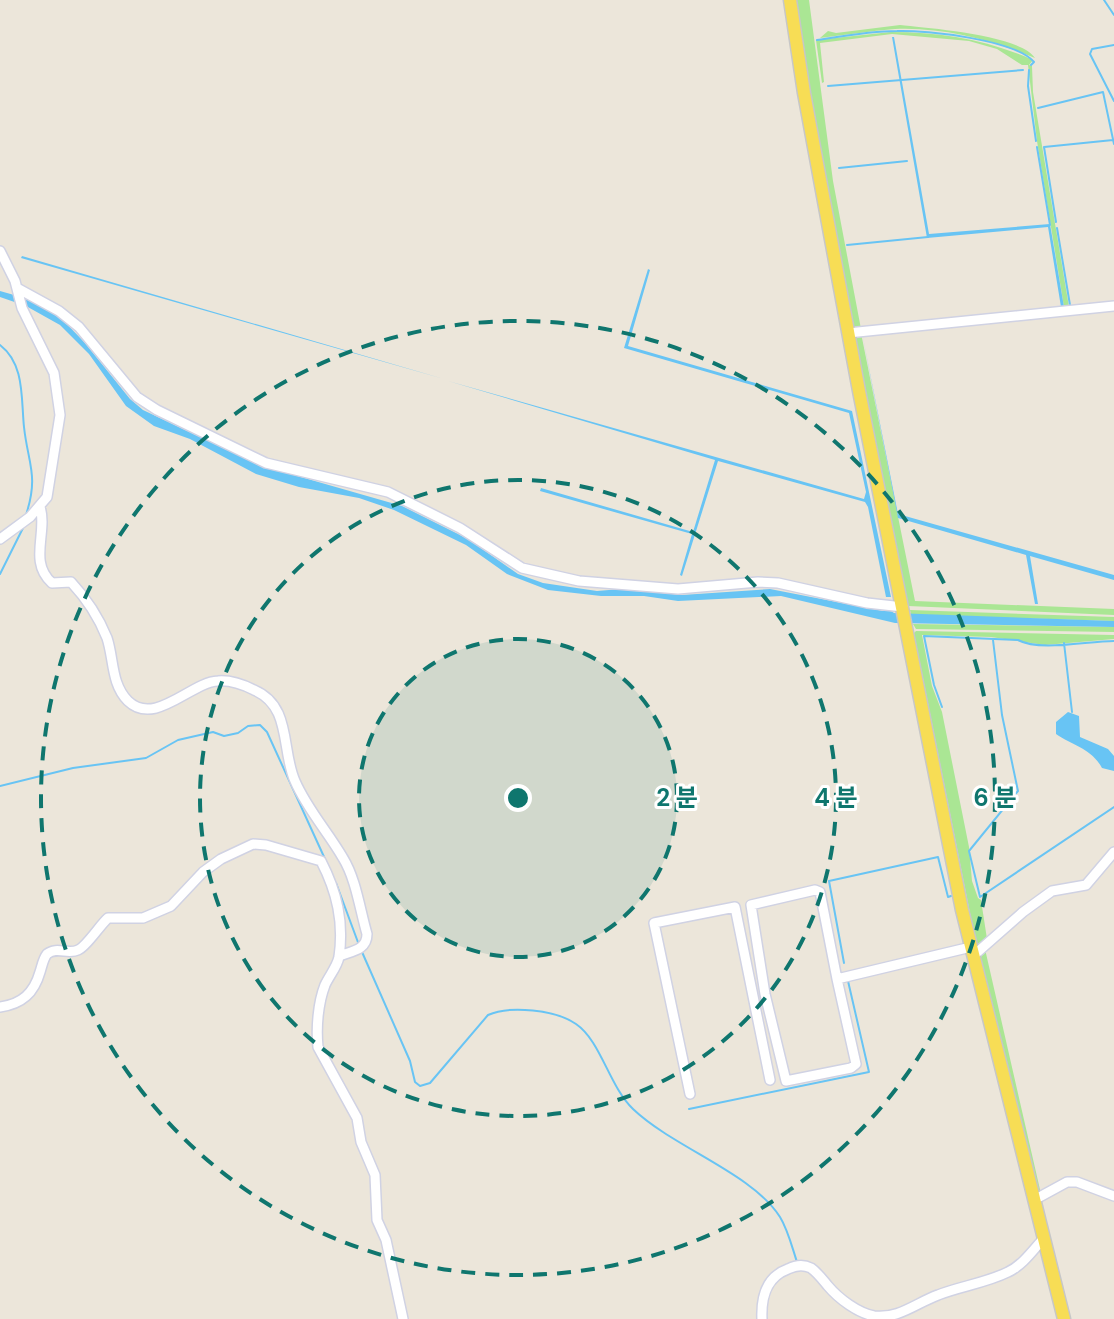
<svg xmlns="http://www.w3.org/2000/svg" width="1114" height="1319" font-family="'DM Sans','Noto Sans KR',sans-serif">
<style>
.green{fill:#aae694}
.water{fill:#68c4f4}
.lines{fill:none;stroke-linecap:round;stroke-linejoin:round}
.stream{stroke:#68c4f4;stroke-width:2}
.minor-casing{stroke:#d0d2e3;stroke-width:12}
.major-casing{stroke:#c7c7c7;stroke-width:15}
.minor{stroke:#fff;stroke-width:9}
.major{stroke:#f7dd55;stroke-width:12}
.ring{fill:none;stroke:#0f766e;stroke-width:4;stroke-dasharray:14 10}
.centre{fill:#0f766e;stroke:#fff;stroke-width:4}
.ring-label{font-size:24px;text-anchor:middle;font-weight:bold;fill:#0f766e;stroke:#fff;stroke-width:6;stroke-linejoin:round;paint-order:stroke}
</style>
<rect width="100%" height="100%" fill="#ece6da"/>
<path class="green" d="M 795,0 L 809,0 L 833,181 L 861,329 L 853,329 L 808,88 Z
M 900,25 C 928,28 1020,35 1035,58 C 992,40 943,27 895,29 C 870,31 845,35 820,38 L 828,31 L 836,33 Z
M 891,32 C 941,32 988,40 1033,60 L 1029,65 L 1032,66 L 1033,92 L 1069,307 L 1064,307 L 1037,141 L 1028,65 L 1022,65 L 997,49 L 969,41 L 892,34 L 820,43 L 824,82 L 822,83 L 816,40 Z
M 861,333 L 915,601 L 1114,609 L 1114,615 L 908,606 L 854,336 Z
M 910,610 L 1114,617 L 1114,621 L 911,615 Z
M 913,624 L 1114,627 L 1114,632 L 916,629 Z
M 916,631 L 1114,635 L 1114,639 L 1045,645 L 991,637 L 922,635 L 932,686 L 942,712 L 969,847 L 972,881 L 978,898 L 981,900 L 987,939 L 977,948 L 914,633 Z
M 985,949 L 1041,1194 L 1039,1195 L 979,957 Z"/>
<path class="water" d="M 892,37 L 894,37 L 929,234 L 1050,224 L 1064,307 L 1061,307 L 1048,227 L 927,238 Z
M 22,256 L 444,379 L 21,258 Z
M 648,269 L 650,270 L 628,346 L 852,411 L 891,597 L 886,597 L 868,507 L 865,502 L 718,461 L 682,576 L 680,575 L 692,534 L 540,491 L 541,488 L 693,532 L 715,460 L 448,381 L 864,499 L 866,492 L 849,413 L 624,348 Z
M 0,291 L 28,299 L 62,319 L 85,343 L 130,399 L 143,410 L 259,465 L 402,506 L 468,539 L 518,574 L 543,583 L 597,591 L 621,589 L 682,595 L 770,589 L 883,611 L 888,609 L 894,613 L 1114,621 L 1114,627 L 895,623 L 781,596 L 678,601 L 644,596 L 601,596 L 548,590 L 507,574 L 466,545 L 394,510 L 359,498 L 299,487 L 256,474 L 190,439 L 154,426 L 126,406 L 89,354 L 60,325 L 26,306 L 0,297 Z
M 862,333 L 898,514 L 1114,575 L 1114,580 L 1030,556 L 1038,604 L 1035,604 L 1026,555 L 898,518 Z
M 1068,712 L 1079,716 L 1080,737 L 1108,749 L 1114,756 L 1114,771 L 1102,768 C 1091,748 1073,746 1056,734 L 1056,722 Z"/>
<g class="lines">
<path class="stream" d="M 1104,0 L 1114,15
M 817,40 C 843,36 871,31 897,31 C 927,30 1016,40 1034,62 L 1031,65
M 1114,45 L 1092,49 L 1090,54 L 1114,101
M 1029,70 L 1028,86 L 1036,141
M 828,86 L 1023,70
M 1038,108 L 1103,92 L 1114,144
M 1037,147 L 1050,225
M 839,168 L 907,161
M 1056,222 L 1044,147 L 1113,140
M 1057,228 L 1070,305
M 847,245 L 928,237
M 0,345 C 25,364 21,399 24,427 C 28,464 39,475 26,515
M 0,574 L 23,528
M 993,640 L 1002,715 L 1018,791 L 969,851 L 980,897 L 1114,807
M 1064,643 L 1072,712
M 942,707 L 934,685 L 924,636 L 1018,640 C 1040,652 1087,641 1114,641
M 0,786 L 73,768 L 146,758 L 178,740 L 213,732 L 224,736 L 238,733 L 248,726 L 260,725 L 267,732 L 325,859
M 336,883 L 359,945
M 362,952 L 410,1061 L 415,1082 L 420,1086 L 430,1083 L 488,1015 C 510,1005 556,1010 576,1024 C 601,1041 609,1086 633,1109 C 674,1148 752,1173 780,1217 C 788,1230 792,1247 797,1262
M 844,963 L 829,881 L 938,857 L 948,897 L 951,896
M 689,1109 L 869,1072 L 848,981"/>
<g class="minor-casing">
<path id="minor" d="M 0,251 L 15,281 L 22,308 L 54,373 L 60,415 L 47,497 L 30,517 L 0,539
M 17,288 L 59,311 L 79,327 L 137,397 L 157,410 L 266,463 L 388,492 L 460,528 L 522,568 L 579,581 L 678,589 L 758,582 L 778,583 L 867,603 L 903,607
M 848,333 L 1114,306
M 40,507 C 48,532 28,562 52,583 L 71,582 C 85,597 99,618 107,638 C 114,659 111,684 128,701 C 155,727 191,682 218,681 C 229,680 244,685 254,690 C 292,706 281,750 295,781 C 307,809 328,832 343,858 C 356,879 360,910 367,934 C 367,950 352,951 339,956
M 973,956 L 1023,912 L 1052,891 L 1086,885 L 1114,852
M 837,979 L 820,892 L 815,890 L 751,905 L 765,994 L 786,1081 L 851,1068 L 856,1064 L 837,979 L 971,947
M 0,1007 C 22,1004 34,993 40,972 C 42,966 43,959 47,954 C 57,946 68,955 78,950 C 86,947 100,925 108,918 L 143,918 L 171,906 L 203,872 L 221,859 L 253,844 L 266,845 L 321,861 C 337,892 344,922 339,957 C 337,967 329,976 325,985 C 318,1003 316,1028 318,1047 L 357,1118 L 361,1142 L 375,1175 L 377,1220 L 386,1240 L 403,1319
M 690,1094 L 654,923 L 735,907 L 770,1080
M 1034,1200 L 1067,1182 L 1077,1182 L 1114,1196
M 762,1319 C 761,1297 766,1277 788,1269 C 796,1265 803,1264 811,1268 C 818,1273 823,1280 828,1286 C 839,1299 858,1313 874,1316 C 899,1319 916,1303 938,1295 C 961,1286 986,1283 1008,1272 C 1023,1265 1033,1250 1044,1238"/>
</g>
<g class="major-casing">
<path id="major" d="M 790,0 L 804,93 L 859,391 L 962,910 L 1064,1319"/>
</g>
<use href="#minor" class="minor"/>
<use href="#major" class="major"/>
</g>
<circle cx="518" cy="798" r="159" fill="#0f766e" fill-opacity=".12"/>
<g class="ring">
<circle cx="518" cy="798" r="159"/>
<circle cx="518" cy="798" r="318"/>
<circle cx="518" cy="798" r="477"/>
</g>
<circle cx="518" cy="798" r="12" class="centre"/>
<g class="ring-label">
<text x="677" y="806">2 분</text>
<text x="836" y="806">4 분</text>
<text x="995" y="806">6 분</text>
</g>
</svg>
